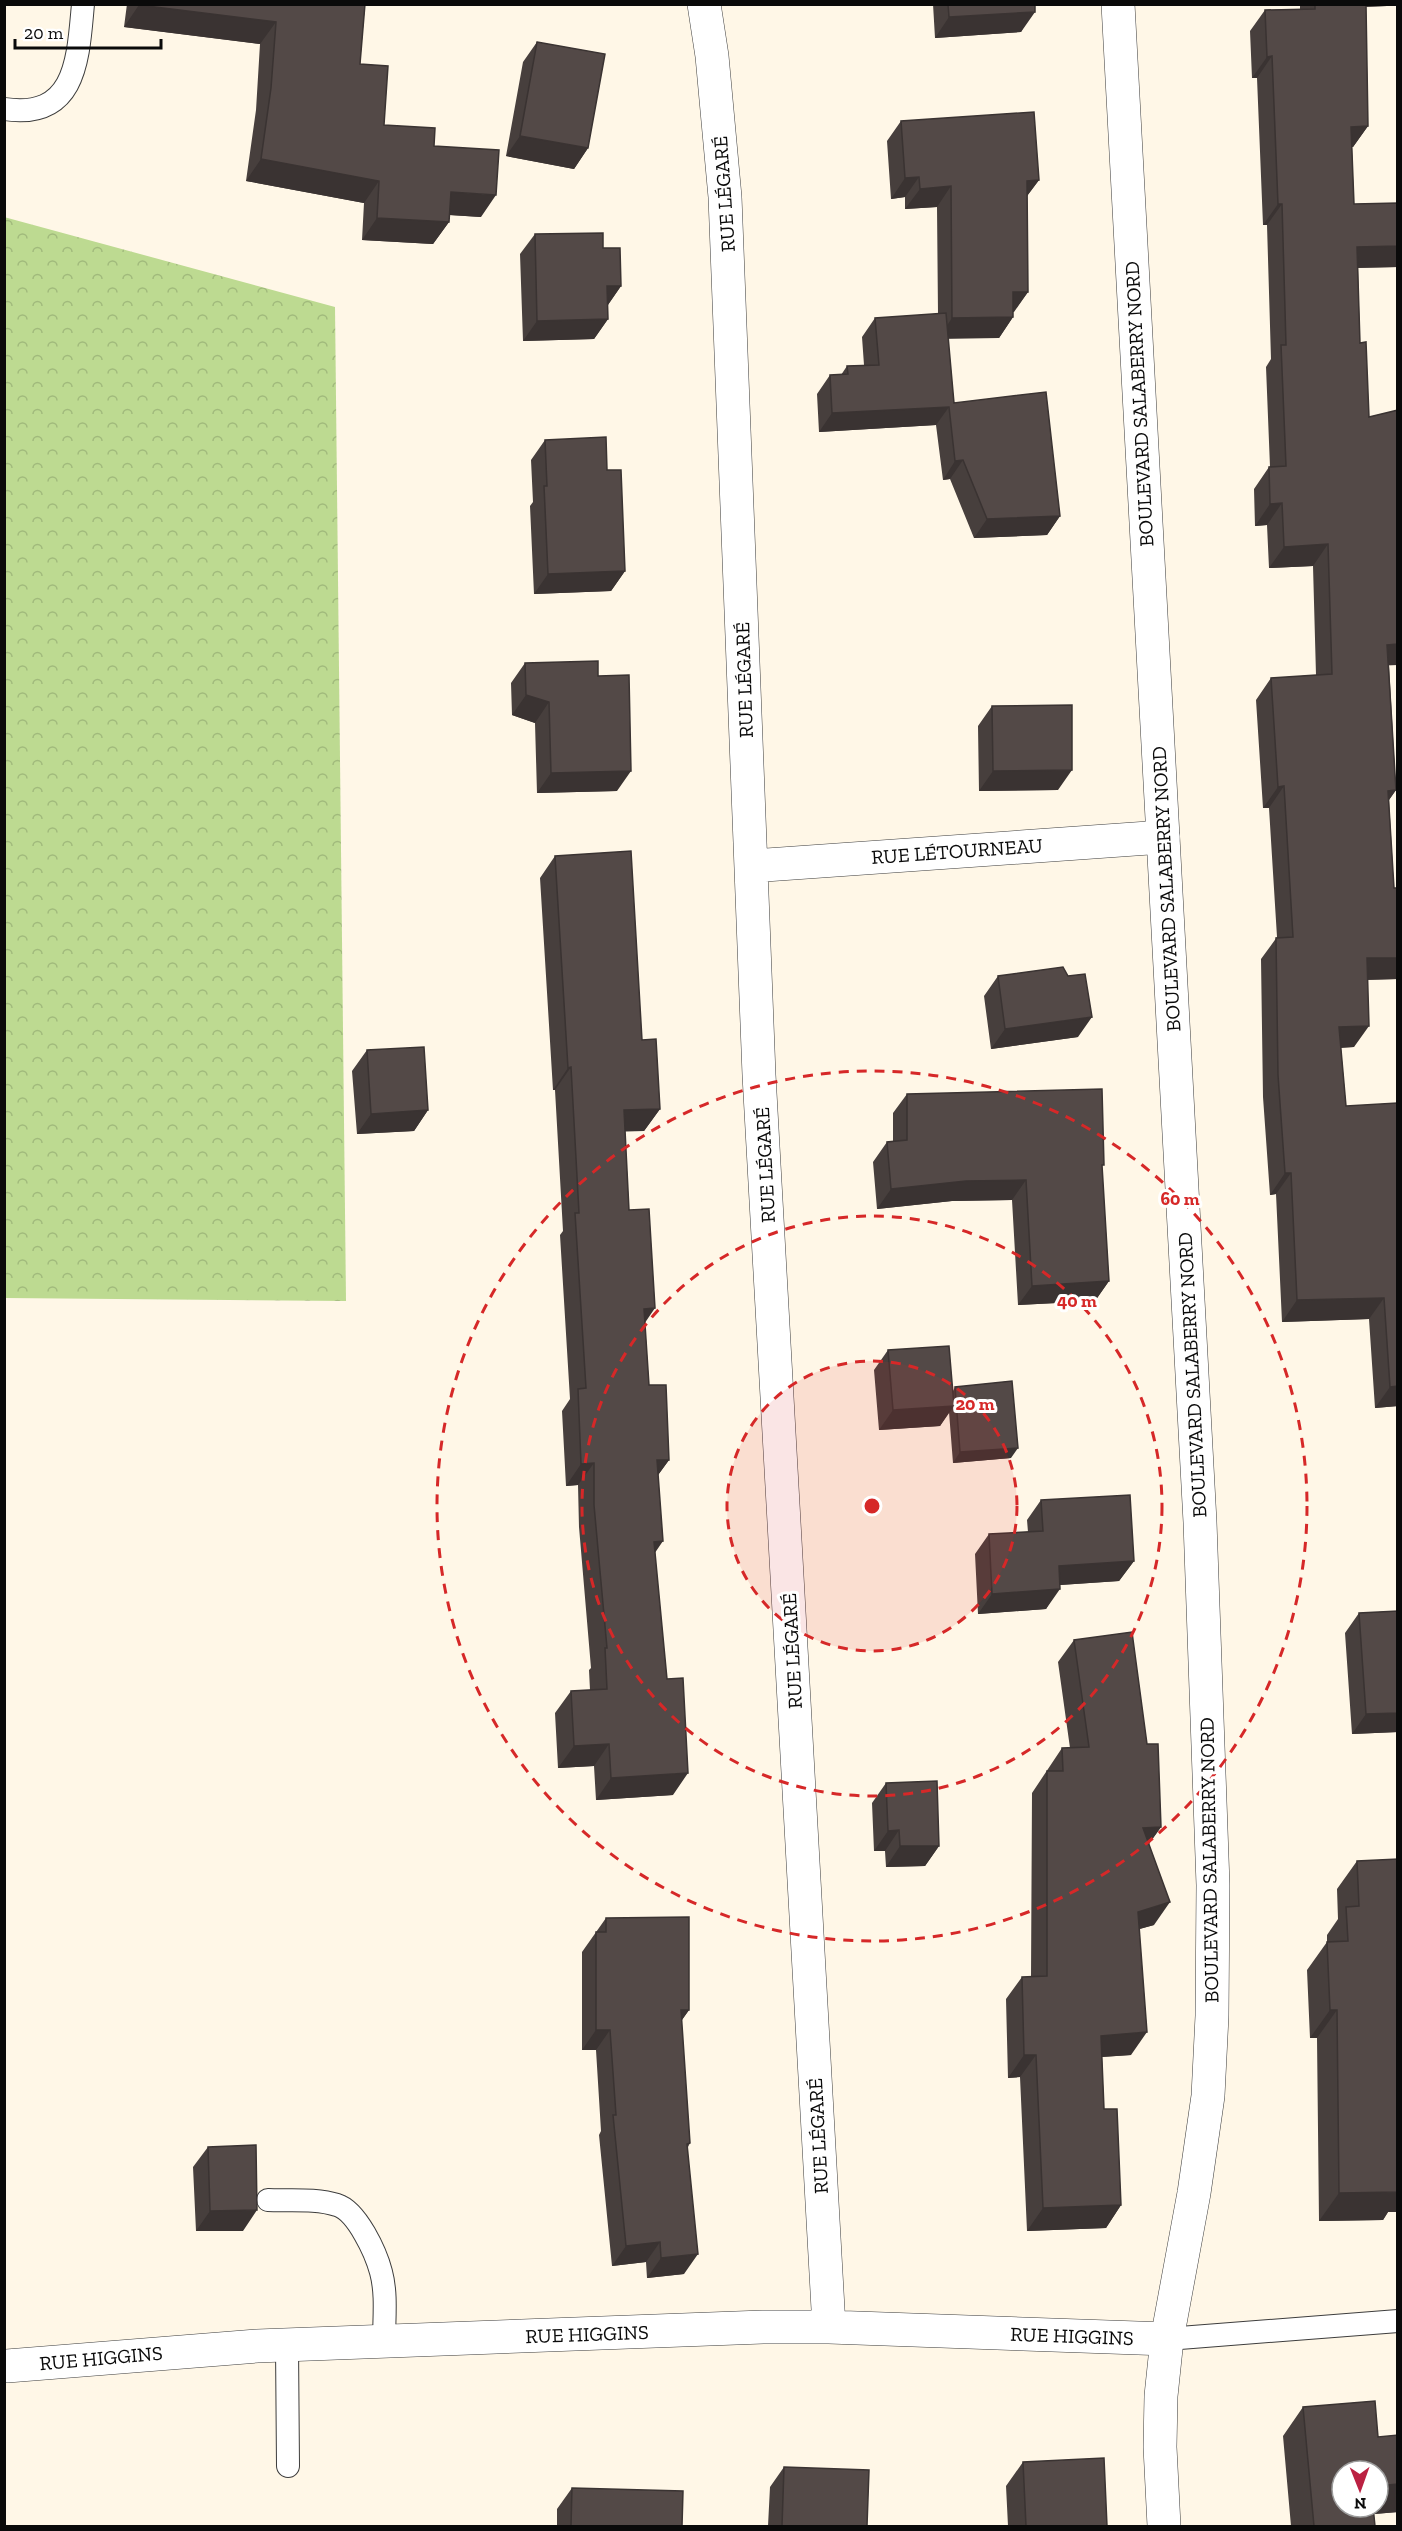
<svg xmlns="http://www.w3.org/2000/svg" width="1402" height="2531" font-family="'Zilla Slab',serif">
<style>
.forest{fill:url(#forest-crowns)}
.lines{fill:none;stroke-linecap:round;stroke-linejoin:round}
.service-casing{stroke:#3d3d3d;stroke-width:24}
.minor-casing{stroke:#3d3d3d;stroke-width:34}
.tertiary-casing{stroke:#3d3d3d;stroke-width:34}
.service{stroke:#fff;stroke-width:22}
.minor{stroke:#fff;stroke-width:33}
.tertiary{stroke:#fff;stroke-width:33}
.wall{fill:#473f3d}
.shaded-wall{fill:#3a3332}
.building{fill:#534947;stroke:#3a3332;stroke-width:1.5}
.ring{fill:none;stroke:#d62828;stroke-width:3;stroke-dasharray:10 8}
.labels{text-anchor:middle;dominant-baseline:central;stroke-width:6;stroke-linejoin:round;paint-order:stroke}
.street-label{font-size:20px;fill:#0a0a0a;stroke:#fff}
.centre{fill:#d62828;stroke:#fff;stroke-width:3}
.ring-label{font-size:18px;text-anchor:middle;font-weight:bold;fill:#d62828;stroke:#fff;stroke-width:6;stroke-linejoin:round;paint-order:stroke}
</style>
<defs>
<pattern id="forest-crowns" width="20" height="18" patternUnits="userSpaceOnUse" patternTransform="scale(1.5)"><rect width="20" height="18" fill="#bdda91"/><path d="M2 6a3 3 0 1 1 6 0M12 15a3 3 0 1 1 6 0" fill="none" stroke="#a1ba7c"/></pattern>
</defs>
<rect width="100%" height="100%" fill="#fff7e7"/>
<path class="forest" d="M 4,217 L 335,307 L 346,1301 L 5,1298 Z"/>
<g class="lines">
<g class="service-casing">
<path id="service" d="M 4,109 C 77,120 78,58 83,4
M 268,2200 C 289,2201 316,2198 337,2205 C 357,2211 376,2253 381,2272 C 387,2294 384,2319 384,2342
M 1167,2339 L 1398,2321
M 287,2346 L 288,2466"/>
</g>
<g class="minor-casing">
<path id="minor" d="M 704,4 L 712,56 L 725,197 L 759,1075 L 829,2327
M 752,866 L 1163,837
M 7,2366 L 257,2346 L 763,2327 L 829,2327 L 1167,2339"/>
</g>
<g class="tertiary-casing">
<path id="tertiary" d="M 1118,4 L 1200,1522 L 1213,1885 L 1212,2016 L 1208,2096 L 1194,2193 L 1167,2339 L 1161,2396 L 1160,2447 L 1164,2526"/>
</g>
<use href="#service" class="service"/>
<use href="#minor" class="minor"/>
<use href="#tertiary" class="tertiary"/>
</g>
<path class="wall" d="M 127,4 L 366,4 L 365,5 L 360,64 L 384,125 L 434,146 L 481,217 L 449,215 L 449,222 L 433,244 L 362,240 L 364,203 L 246,181 L 256,110 L 260,44 L 124,27 Z
M 933,4 L 1035,4 L 1021,32 L 935,38 Z
M 1300,4 L 1388,4 L 1387,6 L 1366,7 L 1368,126 L 1353,147 L 1352,147 L 1354,204 L 1398,203 L 1398,267 L 1358,268 L 1360,343 L 1369,417 L 1398,410 L 1398,665 L 1389,665 L 1396,790 L 1389,800 L 1394,888 L 1398,888 L 1398,979 L 1367,980 L 1354,1047 L 1341,1048 L 1346,1106 L 1398,1108 L 1398,1406 L 1375,1408 L 1369,1319 L 1282,1322 L 1276,1194 L 1270,1195 L 1263,1097 L 1261,959 L 1277,937 L 1269,808 L 1263,808 L 1256,700 L 1271,678 L 1316,675 L 1313,566 L 1269,568 L 1267,525 L 1255,526 L 1254,489 L 1269,467 L 1270,467 L 1266,367 L 1271,359 L 1267,225 L 1263,225 L 1257,78 L 1252,78 L 1250,31 L 1265,10 L 1300,9 Z
M 537,42 L 588,148 L 574,169 L 506,156 L 523,62 Z
M 901,121 L 1039,180 L 1027,196 L 1028,292 L 1013,312 L 1013,317 L 999,338 L 948,338 L 954,403 L 1060,516 L 1047,535 L 974,538 L 950,479 L 943,480 L 936,425 L 819,432 L 817,394 L 830,375 L 841,375 L 847,366 L 864,365 L 862,337 L 875,318 L 938,314 L 937,207 L 905,209 L 905,197 L 891,199 L 887,141 Z
M 535,234 L 603,248 L 621,286 L 608,305 L 608,319 L 594,339 L 523,341 L 520,254 Z
M 545,440 L 607,470 L 625,571 L 611,591 L 534,594 L 530,506 L 533,502 L 531,460 Z
M 525,663 L 598,676 L 617,791 L 537,793 L 535,723 L 512,715 L 511,683 Z
M 992,706 L 1058,790 L 979,791 L 978,726 Z
M 555,856 L 642,1040 L 660,1109 L 644,1131 L 625,1131 L 629,1210 L 645,1323 L 649,1385 L 669,1460 L 658,1475 L 655,1552 L 673,1795 L 596,1800 L 594,1766 L 558,1768 L 555,1713 L 571,1691 L 590,1690 L 589,1670 L 591,1668 L 579,1527 L 578,1485 L 566,1486 L 562,1411 L 570,1399 L 560,1235 L 563,1231 L 555,1090 L 553,1090 L 540,878 Z
M 998,976 L 1078,1037 L 991,1049 L 984,996 Z
M 367,1050 L 428,1110 L 414,1131 L 357,1134 L 352,1071 Z
M 907,1094 L 1102,1168 L 1109,1281 L 1095,1301 L 1018,1305 L 1012,1200 L 952,1201 L 877,1209 L 873,1162 L 887,1142 L 893,1142 L 893,1113 Z
M 888,1350 L 953,1391 L 955,1387 L 1011,1458 L 953,1463 L 949,1412 L 940,1426 L 879,1430 L 874,1370 Z
M 1041,1500 L 1134,1561 L 1119,1581 L 1060,1585 L 1046,1609 L 978,1614 L 975,1554 L 989,1534 L 1028,1532 L 1027,1520 Z
M 1398,1611 L 1398,1732 L 1352,1734 L 1345,1633 L 1359,1613 Z
M 1074,1640 L 1147,1744 L 1161,1827 L 1149,1844 L 1154,1925 L 1139,1929 L 1131,2055 L 1102,2057 L 1104,2109 L 1121,2205 L 1106,2228 L 1027,2231 L 1020,2077 L 1008,2078 L 1006,1999 L 1022,1977 L 1031,1977 L 1032,1793 L 1062,1748 L 1070,1748 L 1058,1662 Z
M 886,1783 L 939,1846 L 925,1866 L 886,1867 L 885,1851 L 874,1851 L 872,1803 Z
M 1357,1861 L 1388,2212 L 1383,2220 L 1319,2221 L 1317,2038 L 1310,2038 L 1307,1970 L 1327,1942 L 1327,1935 L 1338,1919 L 1337,1889 Z
M 606,1918 L 689,2010 L 681,2021 L 690,2143 L 688,2147 L 684,2274 L 647,2278 L 646,2262 L 612,2266 L 599,2135 L 601,2131 L 596,2050 L 582,2050 L 582,1952 Z
M 208,2147 L 243,2231 L 196,2231 L 193,2167 Z
M 1303,2407 L 1378,2437 L 1398,2512 L 1374,2514 L 1375,2526 L 1291,2526 L 1283,2436 Z
M 1023,2462 L 1107,2526 L 1008,2526 L 1006,2486 Z
M 784,2467 L 867,2526 L 768,2526 L 770,2487 Z
M 572,2488 L 682,2526 L 557,2526 L 557,2509 Z"/>
<path class="shaded-wall" d="M 1352,4 L 1388,4 L 1387,6 L 1351,7 Z
M 139,5 L 276,22 L 260,44 L 124,27 Z
M 1035,12 L 1021,32 L 935,38 L 949,17 Z
M 1272,56 L 1257,78 L 1252,78 L 1267,57 Z
M 1368,126 L 1353,147 L 1336,148 L 1351,127 Z
M 520,136 L 588,148 L 574,169 L 506,156 Z
M 261,159 L 379,181 L 364,203 L 246,181 Z
M 919,177 L 905,197 L 891,199 L 905,178 Z
M 1039,180 L 1024,200 L 1027,181 Z
M 951,186 L 937,207 L 905,209 L 920,189 Z
M 451,192 L 496,195 L 481,217 L 435,214 Z
M 1278,204 L 1282,204 L 1267,225 L 1263,225 Z
M 377,218 L 449,222 L 433,244 L 362,240 Z
M 1398,246 L 1398,267 L 1342,268 L 1357,247 Z
M 607,286 L 621,286 L 607,306 Z
M 1013,292 L 1028,292 L 1014,312 L 999,313 Z
M 1013,317 L 999,338 L 938,339 L 952,318 Z
M 608,319 L 594,339 L 523,341 L 537,321 Z
M 949,407 L 936,425 L 819,432 L 832,413 Z
M 963,460 L 950,479 L 943,480 L 955,461 Z
M 1282,503 L 1267,525 L 1255,526 L 1270,504 Z
M 1060,516 L 1047,535 L 974,538 L 987,519 Z
M 1328,544 L 1313,566 L 1269,568 L 1284,547 Z
M 625,571 L 611,591 L 534,594 L 548,574 Z
M 1398,644 L 1398,665 L 1372,666 L 1387,645 Z
M 526,695 L 549,702 L 535,723 L 512,715 Z
M 1072,770 L 1058,790 L 979,791 L 993,771 Z
M 631,771 L 617,791 L 537,793 L 551,773 Z
M 1284,786 L 1269,808 L 1263,808 L 1278,787 Z
M 1396,790 L 1381,811 L 1388,791 Z
M 1367,958 L 1398,958 L 1398,979 L 1352,980 Z
M 1092,1017 L 1078,1037 L 991,1049 L 1005,1029 Z
M 1369,1026 L 1354,1047 L 1324,1048 L 1339,1027 Z
M 571,1067 L 555,1090 L 553,1090 L 568,1068 Z
M 660,1109 L 644,1131 L 608,1132 L 624,1110 Z
M 428,1110 L 414,1131 L 357,1134 L 371,1114 Z
M 1285,1173 L 1291,1173 L 1276,1194 L 1270,1195 Z
M 1026,1180 L 1012,1200 L 952,1201 L 877,1209 L 891,1189 L 966,1181 Z
M 1109,1281 L 1095,1301 L 1018,1305 L 1032,1286 Z
M 1384,1298 L 1369,1319 L 1282,1322 L 1297,1300 Z
M 655,1308 L 640,1330 L 644,1309 Z
M 1398,1386 L 1398,1406 L 1375,1408 L 1390,1387 Z
M 954,1406 L 940,1426 L 879,1430 L 893,1410 Z
M 1018,1448 L 1011,1458 L 953,1463 L 960,1452 Z
M 657,1460 L 669,1460 L 653,1482 Z
M 594,1463 L 578,1485 L 566,1486 L 581,1464 Z
M 663,1541 L 648,1563 L 654,1542 Z
M 1134,1561 L 1119,1581 L 1045,1586 L 1059,1566 Z
M 1060,1589 L 1046,1609 L 978,1614 L 992,1594 Z
M 1398,1713 L 1398,1732 L 1352,1734 L 1366,1714 Z
M 609,1744 L 594,1766 L 558,1768 L 574,1746 Z
M 688,1773 L 673,1795 L 596,1800 L 611,1778 Z
M 1161,1827 L 1145,1849 L 1143,1828 Z
M 899,1830 L 885,1851 L 874,1851 L 888,1831 Z
M 900,1846 L 939,1846 L 925,1866 L 886,1867 Z
M 1170,1902 L 1154,1925 L 1122,1934 L 1138,1912 Z
M 681,2010 L 689,2010 L 675,2030 Z
M 1330,2010 L 1337,2010 L 1317,2038 L 1310,2038 Z
M 596,2030 L 610,2030 L 596,2050 L 582,2050 Z
M 1147,2032 L 1131,2055 L 1085,2058 L 1101,2036 Z
M 1024,2055 L 1036,2055 L 1020,2077 L 1008,2078 Z
M 1398,2192 L 1398,2212 L 1388,2212 L 1383,2220 L 1319,2221 L 1339,2193 Z
M 1121,2205 L 1106,2228 L 1027,2231 L 1043,2208 Z
M 257,2210 L 243,2231 L 196,2231 L 210,2211 Z
M 660,2242 L 646,2262 L 612,2266 L 626,2246 Z
M 698,2254 L 684,2274 L 647,2278 L 661,2258 Z
M 1398,2484 L 1398,2512 L 1351,2516 L 1358,2507 L 1378,2507 L 1378,2486 Z"/>
<path class="building" d="M 139,4 L 365,4 L 360,64 L 388,66 L 384,125 L 435,128 L 434,146 L 499,150 L 496,195 L 451,192 L 449,222 L 377,218 L 379,181 L 261,159 L 271,88 L 276,22 L 139,5 Z
M 948,4 L 1035,4 L 1035,12 L 949,17 Z
M 1315,4 L 1366,4 L 1368,126 L 1351,127 L 1354,204 L 1398,203 L 1398,246 L 1357,247 L 1360,343 L 1366,342 L 1369,417 L 1398,410 L 1398,644 L 1387,645 L 1396,790 L 1388,791 L 1394,888 L 1398,888 L 1398,958 L 1367,958 L 1369,1026 L 1339,1027 L 1346,1106 L 1397,1103 L 1398,1386 L 1390,1387 L 1384,1298 L 1297,1300 L 1291,1173 L 1285,1173 L 1278,1075 L 1276,938 L 1293,937 L 1284,786 L 1278,787 L 1271,678 L 1332,674 L 1328,544 L 1284,547 L 1282,503 L 1270,504 L 1269,467 L 1286,466 L 1281,345 L 1286,345 L 1282,204 L 1278,204 L 1272,56 L 1267,57 L 1265,10 L 1315,9 Z
M 537,42 L 605,54 L 588,148 L 520,136 Z
M 1034,112 L 1039,180 L 1027,181 L 1028,292 L 1013,292 L 1013,317 L 952,318 L 951,186 L 920,189 L 919,177 L 905,178 L 901,121 Z
M 603,233 L 603,248 L 620,248 L 621,286 L 607,286 L 608,319 L 537,321 L 535,234 Z
M 946,313 L 954,403 L 1046,392 L 1060,516 L 987,519 L 963,460 L 955,461 L 949,407 L 832,413 L 830,375 L 848,374 L 847,366 L 879,365 L 875,318 Z
M 606,437 L 607,470 L 621,470 L 625,571 L 548,574 L 544,486 L 547,486 L 545,440 Z
M 598,661 L 598,676 L 629,675 L 631,771 L 551,773 L 549,702 L 526,695 L 525,663 Z
M 1072,705 L 1072,770 L 993,771 L 992,706 Z
M 631,851 L 642,1040 L 656,1039 L 660,1109 L 624,1110 L 629,1210 L 649,1209 L 655,1308 L 644,1309 L 649,1385 L 666,1385 L 669,1460 L 657,1460 L 663,1541 L 654,1542 L 667,1679 L 683,1678 L 688,1773 L 611,1778 L 609,1744 L 574,1746 L 571,1691 L 607,1689 L 605,1648 L 607,1648 L 594,1505 L 594,1463 L 581,1464 L 578,1389 L 586,1388 L 575,1213 L 579,1213 L 571,1067 L 568,1068 L 555,856 Z
M 1063,967 L 1068,976 L 1085,974 L 1092,1017 L 1005,1029 L 998,976 Z
M 424,1047 L 428,1110 L 371,1114 L 367,1050 Z
M 1102,1089 L 1104,1165 L 1102,1165 L 1109,1281 L 1032,1286 L 1026,1180 L 966,1181 L 891,1189 L 887,1142 L 907,1140 L 907,1094 Z
M 949,1346 L 954,1406 L 893,1410 L 888,1350 Z
M 1012,1381 L 1018,1448 L 960,1452 L 955,1387 Z
M 1130,1495 L 1134,1561 L 1059,1566 L 1060,1589 L 992,1594 L 989,1534 L 1043,1531 L 1041,1500 Z
M 1398,1611 L 1398,1713 L 1366,1714 L 1359,1613 Z
M 1132,1632 L 1147,1744 L 1158,1744 L 1161,1827 L 1143,1828 L 1170,1902 L 1138,1912 L 1147,2032 L 1101,2036 L 1104,2109 L 1117,2109 L 1121,2205 L 1043,2208 L 1036,2055 L 1024,2055 L 1022,1977 L 1047,1976 L 1047,1771 L 1063,1771 L 1062,1748 L 1089,1747 L 1074,1640 Z
M 937,1781 L 939,1846 L 900,1846 L 899,1830 L 888,1831 L 886,1783 Z
M 1398,1859 L 1398,2192 L 1339,2193 L 1337,2010 L 1330,2010 L 1327,1942 L 1348,1941 L 1346,1907 L 1359,1906 L 1357,1861 Z
M 689,1917 L 689,2010 L 681,2010 L 690,2143 L 687,2144 L 698,2254 L 661,2258 L 660,2242 L 626,2246 L 613,2115 L 616,2115 L 610,2030 L 596,2030 L 596,1932 L 606,1932 L 606,1918 Z
M 256,2145 L 257,2210 L 210,2211 L 208,2147 Z
M 1375,2401 L 1378,2437 L 1398,2435 L 1398,2484 L 1378,2486 L 1378,2471 L 1342,2471 L 1342,2507 L 1373,2507 L 1375,2526 L 1314,2526 L 1303,2407 Z
M 1104,2458 L 1107,2526 L 1026,2526 L 1023,2462 Z
M 784,2467 L 869,2470 L 867,2526 L 782,2526 Z
M 572,2488 L 683,2491 L 682,2526 L 571,2526 Z"/>
<circle cx="872" cy="1506" r="145" fill="#d62828" fill-opacity=".12"/>
<g class="ring">
<circle cx="872" cy="1506" r="145"/>
<circle cx="872" cy="1506" r="290"/>
<circle cx="872" cy="1506" r="435"/>
</g>
<g class="labels">
<g class="street-label">
<text transform="translate(724 194) rotate(-94)">RUE LÉGARÉ</text>
<text transform="translate(1139 404) rotate(-93)">BOULEVARD SALABERRY NORD</text>
<text transform="translate(744 680) rotate(-92)">RUE LÉGARÉ</text>
<text transform="translate(957 851) rotate(-4)">RUE LÉTOURNEAU</text>
<text transform="translate(1166 889) rotate(-93)">BOULEVARD SALABERRY NORD</text>
<text transform="translate(765 1165) rotate(-93)">RUE LÉGARÉ</text>
<text transform="translate(1192 1375) rotate(-93)">BOULEVARD SALABERRY NORD</text>
<text transform="translate(792 1651) rotate(-93)">RUE LÉGARÉ</text>
<text transform="translate(1209 1860) rotate(-91)">BOULEVARD SALABERRY NORD</text>
<text transform="translate(818 2136) rotate(-93)">RUE LÉGARÉ</text>
<text transform="translate(587 2334) rotate(-2)">RUE HIGGINS</text>
<text transform="translate(1072 2336) rotate(2)">RUE HIGGINS</text>
<text transform="translate(101 2358) rotate(-5)">RUE HIGGINS</text>
</g>
</g>
<circle cx="872" cy="1506" r="9" class="centre"/>
<g class="ring-label">
<text x="1180" y="1205">60 m</text>
<text x="1077" y="1307">40 m</text>
<text x="975" y="1410">20 m</text>
</g>
<rect width="1402" height="2531" fill="none" stroke="#0a0a0a" stroke-width="12"/>
<g transform="translate(1360 2489) rotate(179)"><circle r="28" fill="#ffffff" stroke="#9d9d9d" stroke-width="1.5"/>
<path d="M0-4.5L10 22L0 15L-10 22Z" fill="#bb2142"/>
<text y="-9" font-size="16" font-weight="bold" text-anchor="middle" fill="#0a0a0a">N</text>
</g>
<path d="M15 39v9h146v-9" fill="none" stroke="#0a0a0a" stroke-width="3"/>
<text x="24" y="39" font-size="18" fill="#0a0a0a" stroke="#ffffff" stroke-width="4.5" paint-order="stroke">20 m</text>
</svg>
